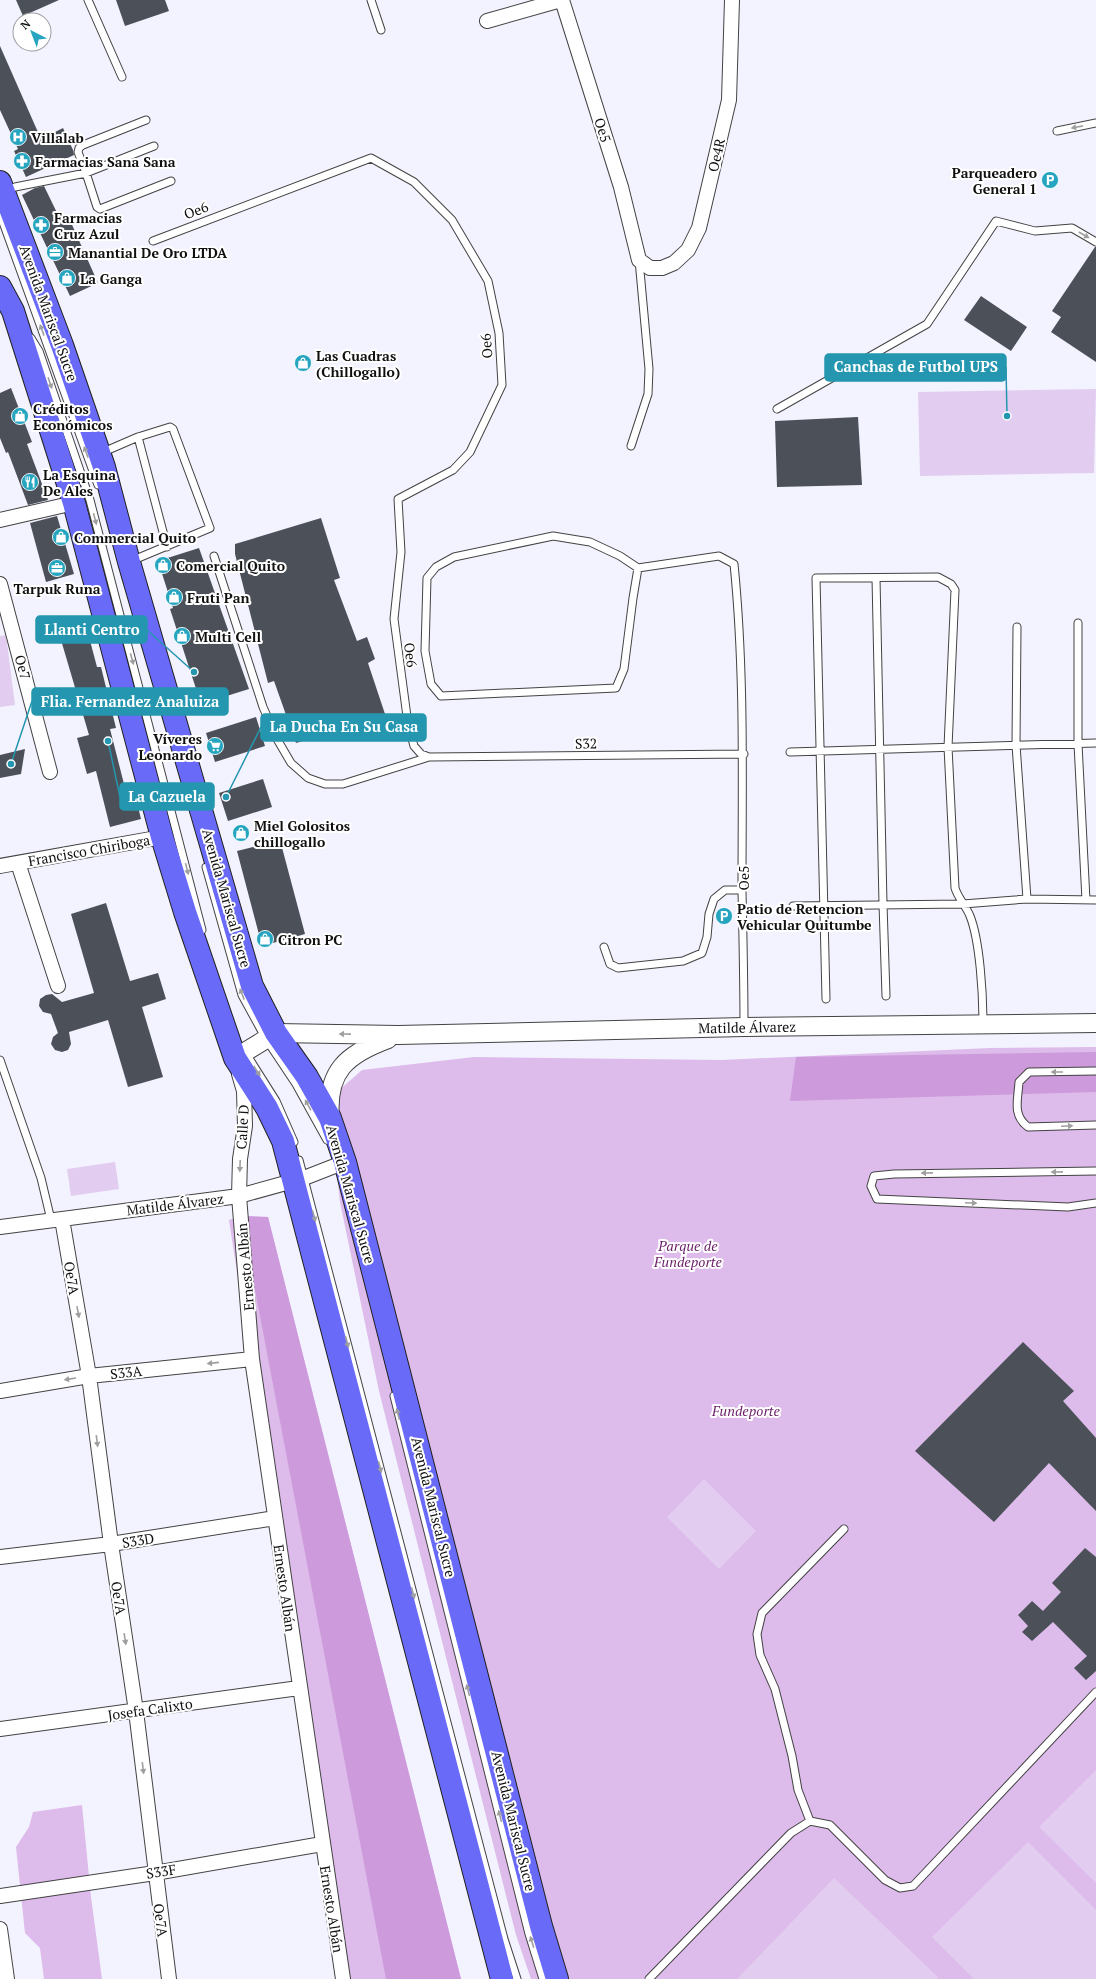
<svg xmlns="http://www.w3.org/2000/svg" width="1096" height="1979" font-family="'PT Serif',serif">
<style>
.green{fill:#ddbbea}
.forest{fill:#cd9adb}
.pitch{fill:#e2cdf1}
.building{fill:#4c5159}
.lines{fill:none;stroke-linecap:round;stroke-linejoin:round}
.service-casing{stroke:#434343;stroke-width:9}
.minor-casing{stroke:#434343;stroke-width:16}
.tertiary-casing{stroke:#434343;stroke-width:20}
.primary-casing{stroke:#212121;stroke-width:24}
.service{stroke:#fff;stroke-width:7}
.minor{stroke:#fff;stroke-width:14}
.tertiary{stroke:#fff;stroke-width:18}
.primary{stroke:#696bf8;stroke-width:22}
.oneway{fill:#9f9f9f}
.labels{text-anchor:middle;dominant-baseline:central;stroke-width:4;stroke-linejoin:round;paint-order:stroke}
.street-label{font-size:14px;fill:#101010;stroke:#fff}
.poi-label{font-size:14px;font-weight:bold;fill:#101010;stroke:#fff;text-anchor:start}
.park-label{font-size:14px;font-style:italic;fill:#691f67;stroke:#fff}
.leader{fill:none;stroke:#2496af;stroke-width:1.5}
.callout-dot{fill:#2496af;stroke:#fff;stroke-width:1.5}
.callout{fill:#2496af;stroke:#2496af;stroke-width:1.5}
.callout-label{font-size:15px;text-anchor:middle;font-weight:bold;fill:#fff}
</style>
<rect width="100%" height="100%" fill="#f3f2ff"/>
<path class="green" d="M 1096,1047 L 1096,1979 L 531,1979 L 516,1935 L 379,1391 L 340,1202 L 332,1129 L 336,1093 L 362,1070 L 474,1057 L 722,1060 L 990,1048 Z
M 241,1216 L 268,1217 L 461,1979 L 345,1979 L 229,1220 Z
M 82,1805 L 91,1897 L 102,1979 L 44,1979 L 40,1948 L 25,1933 L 16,1847 L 29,1827 L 33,1812 Z"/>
<path class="forest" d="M 1096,1052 L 1096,1092 L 790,1101 L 796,1057 Z
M 241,1216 L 268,1217 L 461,1979 L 386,1979 Z"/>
<path class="pitch" d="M 1096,389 L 1094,473 L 920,476 L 918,392 Z
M 6,635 L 15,705 L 0,707 L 0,636 Z
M 115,1162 L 119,1189 L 71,1196 L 67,1169 Z
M 704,1479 L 756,1531 L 719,1569 L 667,1517 Z
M 1096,1770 L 1096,1883 L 1039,1827 Z
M 1028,1842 L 1096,1910 L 1096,1979 L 974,1979 L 932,1937 Z
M 834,1878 L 938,1977 L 937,1979 L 737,1979 Z"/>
<path class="building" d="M 16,0 L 59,0 L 23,16 Z
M 116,0 L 165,0 L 169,11 L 125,26 Z
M 0,46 L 41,139 L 63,128 L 73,150 L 74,155 L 26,177 L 14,151 L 18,149 L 0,110 Z
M 44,186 L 61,221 L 69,218 L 98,283 L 70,296 L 22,195 L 35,188 Z
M 1095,247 L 1096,247 L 1096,362 L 1051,332 L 1061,317 L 1052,311 Z
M 981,296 L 1027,327 L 1011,351 L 964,320 Z
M 11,388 L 32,442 L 27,444 L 48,500 L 28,505 L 8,452 L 6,453 L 0,438 L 0,393 Z
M 858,417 L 862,485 L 777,487 L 775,421 Z
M 57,516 L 74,574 L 46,582 L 30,523 Z
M 321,518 L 340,578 L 334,580 L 357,641 L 367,637 L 375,659 L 368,663 L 386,717 L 296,743 L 274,681 L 268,683 L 235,554 L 235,544 Z
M 199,548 L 249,689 L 201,704 L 170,609 L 173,608 L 158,561 Z
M 88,633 L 97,667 L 101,667 L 116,728 L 110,729 L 124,784 L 132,782 L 141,819 L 110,827 L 96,771 L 87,774 L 77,738 L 89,735 L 61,640 Z
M 256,717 L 265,746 L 215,762 L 206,733 Z
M 25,749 L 21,774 L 0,778 L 0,755 Z
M 263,779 L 272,807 L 228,821 L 219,793 Z
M 280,840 L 305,934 L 262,946 L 237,851 Z
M 106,903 L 130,981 L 158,973 L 166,999 L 142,1007 L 163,1077 L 128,1087 L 108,1020 L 69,1032 L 71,1044 L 68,1050 L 62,1052 L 55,1050 L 51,1044 L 53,1037 L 58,1033 L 51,1014 L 43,1012 L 39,1006 L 40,999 L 46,995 L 52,994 L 62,1002 L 94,993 L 71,914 Z
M 1023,1342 L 1074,1391 L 1063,1401 L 1096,1438 L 1096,1511 L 1049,1463 L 994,1522 L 915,1451 Z
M 1085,1548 L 1096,1557 L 1096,1671 L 1086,1680 L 1074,1668 L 1087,1656 L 1053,1622 L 1032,1641 L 1022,1632 L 1028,1626 L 1018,1615 L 1032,1601 L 1043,1611 L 1061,1592 L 1052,1583 Z"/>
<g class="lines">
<g class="service-casing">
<path id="service" d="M 88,0 L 122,77
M 371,0 L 381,30
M 146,120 L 83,145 L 79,148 L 78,152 L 86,173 L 154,146
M 1057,131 L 1096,123
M 6,191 L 15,187 L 86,173 L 97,207 L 100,209 L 171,181
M 0,214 L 98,485
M 153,241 L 371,158 L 414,182 L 452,220 L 488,281 L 499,333 L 502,385 L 470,452 L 453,470 L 398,499 L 401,552 L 394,619 L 408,724 L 414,746 L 421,754 L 429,757
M 31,338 L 39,351 L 90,500 L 202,930
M 777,409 L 927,324 L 996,221 L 1035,231 L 1072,228 L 1096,242
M 631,446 L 648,394 L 649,369 L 639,260
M 101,453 L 138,437
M 214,556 L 263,707 L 277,739 L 291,763 L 308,778 L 325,784 L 343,784 L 429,757 L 744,754
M 131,561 L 210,528 L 173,429 L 170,427 L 138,437 L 167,547
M 638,568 L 633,598 L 624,669 L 616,688 L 441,696 L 431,684 L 425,651 L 427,578 L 436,567 L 454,557 L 553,536 L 590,542 L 620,556 L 638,568 L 719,556 L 734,564 C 745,673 742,782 742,891 C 743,936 744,981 744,1027
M 876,578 L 883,904 L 886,996
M 1078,623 L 1078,744 L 1086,900
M 1017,627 L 1016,745 L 1027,899
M 790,752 L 1096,743
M 206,867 L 242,995 L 266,1039 L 296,1084 L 327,1140
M 793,906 L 963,904 L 1027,899 L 1096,900
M 604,947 L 610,964 L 618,968 L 683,961 L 702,953 L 707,937 L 709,914 L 714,899 L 725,890 L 742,890
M 826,999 L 816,578 L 938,577 L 951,584 L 955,590 L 948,747 L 955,888 C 958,898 966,906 970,916 C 980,941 983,995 983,1023
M 245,1052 L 276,1101 L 294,1142
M 0,1060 L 41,1178 L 51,1220
M 1096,1071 L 1029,1072 L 1019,1082 C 1018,1100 1012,1115 1028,1127 L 1096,1125
M 299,1160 L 504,1939 L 517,1979
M 1096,1171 L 894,1174 L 874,1176 L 871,1186 L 877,1199 L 1068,1207 L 1096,1203
M 394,1396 L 529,1934 L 543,1979
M 810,1821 L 798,1790 L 792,1756 L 775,1689 L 760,1655 L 757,1634 L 762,1613 L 844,1529
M 649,1979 L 791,1833 L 810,1821 L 830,1825 L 885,1880 L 900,1888 L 913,1886 L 1096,1692"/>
</g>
<g class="minor-casing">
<path id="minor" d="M 562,0 L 621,187 L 639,260 L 650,268 L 662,268 L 674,263 L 688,250 L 699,228 L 729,100 L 732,0
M 487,21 L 561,0
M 0,520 L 74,503
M 0,584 L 50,772
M 18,863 L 58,986
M 0,866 L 162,837
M 239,1074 L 244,1091 L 245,1126 L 240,1159 L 239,1196 L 252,1359 L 343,1979
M 62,1219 L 89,1376 L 111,1544 L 136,1711 L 169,1979
M 0,1227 L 239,1196 L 304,1178 L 345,1162
M 0,1391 L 89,1376 L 252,1359
M 0,1557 L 111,1544 L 275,1518
M 0,1729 L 299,1688
M 0,1896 L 155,1873 L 322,1844
M 0,1929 L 7,1979"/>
</g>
<g class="tertiary-casing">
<path id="tertiary" d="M 235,1058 L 276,1033 L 398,1035 L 744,1027 L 1096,1023
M 330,1118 C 326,1071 347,1054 388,1039"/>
</g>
<g class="primary-casing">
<path id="primary" d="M 0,182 L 62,345 L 104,467 L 129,562 L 252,986 L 276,1033 L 307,1077 L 330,1118 L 345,1162 L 541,1926 L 557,1979
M 0,287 L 13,311 L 74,503 L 162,837 L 185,912 L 235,1058 L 267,1108 L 283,1141 L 502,1979"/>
</g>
<use href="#service" class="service"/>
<use href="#minor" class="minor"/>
<use href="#tertiary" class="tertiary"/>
<use href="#primary" class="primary"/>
</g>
<defs><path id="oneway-solid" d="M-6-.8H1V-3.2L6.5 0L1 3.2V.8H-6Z"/></defs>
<g class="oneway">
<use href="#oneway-solid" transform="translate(1077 127) rotate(169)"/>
<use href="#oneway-solid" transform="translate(1084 235) rotate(30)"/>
<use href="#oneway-solid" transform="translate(42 330) rotate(-110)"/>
<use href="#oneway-solid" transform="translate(50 383) rotate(71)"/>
<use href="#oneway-solid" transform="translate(86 452) rotate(-110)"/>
<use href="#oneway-solid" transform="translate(95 519) rotate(75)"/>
<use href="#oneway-solid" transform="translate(132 659) rotate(75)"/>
<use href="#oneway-solid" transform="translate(187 869) rotate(76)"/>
<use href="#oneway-solid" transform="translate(242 994) rotate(-111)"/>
<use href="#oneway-solid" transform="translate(345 1034) rotate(-179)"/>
<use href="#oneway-solid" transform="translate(257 1071) rotate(57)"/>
<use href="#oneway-solid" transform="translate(1057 1072) rotate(-180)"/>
<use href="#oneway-solid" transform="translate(308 1105) rotate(-119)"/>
<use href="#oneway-solid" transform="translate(1067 1126) rotate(-2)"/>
<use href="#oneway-solid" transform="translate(240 1166) rotate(92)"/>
<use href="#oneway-solid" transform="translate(1057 1172) rotate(179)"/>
<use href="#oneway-solid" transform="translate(927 1173) rotate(179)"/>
<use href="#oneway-solid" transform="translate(971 1203) rotate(2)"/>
<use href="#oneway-solid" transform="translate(314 1216) rotate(75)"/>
<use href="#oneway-solid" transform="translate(78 1312) rotate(80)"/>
<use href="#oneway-solid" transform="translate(347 1342) rotate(75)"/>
<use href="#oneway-solid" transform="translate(213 1363) rotate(174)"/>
<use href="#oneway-solid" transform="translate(70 1379) rotate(171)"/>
<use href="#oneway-solid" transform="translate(398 1414) rotate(-104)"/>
<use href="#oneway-solid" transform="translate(97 1441) rotate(83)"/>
<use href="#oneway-solid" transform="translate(380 1467) rotate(75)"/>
<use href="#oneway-solid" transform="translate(413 1593) rotate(75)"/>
<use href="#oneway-solid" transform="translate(125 1639) rotate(81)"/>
<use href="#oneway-solid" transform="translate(468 1690) rotate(-104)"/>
<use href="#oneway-solid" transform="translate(143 1768) rotate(83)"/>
<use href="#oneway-solid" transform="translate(500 1816) rotate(-104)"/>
<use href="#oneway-solid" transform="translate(532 1942) rotate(-107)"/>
</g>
<defs>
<g id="hospital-disc" transform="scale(0.9)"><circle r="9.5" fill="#26a5c1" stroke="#fff"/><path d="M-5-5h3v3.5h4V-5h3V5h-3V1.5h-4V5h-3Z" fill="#fff"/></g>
<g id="pharmacy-disc" transform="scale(0.9)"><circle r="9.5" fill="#26a5c1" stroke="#fff"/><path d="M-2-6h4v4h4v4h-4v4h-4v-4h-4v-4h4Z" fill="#fff"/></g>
<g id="parking-disc" transform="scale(0.9)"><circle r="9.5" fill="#26a5c1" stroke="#fff"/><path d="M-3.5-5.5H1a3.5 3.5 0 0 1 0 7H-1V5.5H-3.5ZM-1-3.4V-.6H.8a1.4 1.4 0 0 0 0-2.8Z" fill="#fff"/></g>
<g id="office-disc" transform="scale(0.9)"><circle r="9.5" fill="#26a5c1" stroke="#fff"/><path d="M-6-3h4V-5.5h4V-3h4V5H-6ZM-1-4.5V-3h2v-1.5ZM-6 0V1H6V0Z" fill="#fff"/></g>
<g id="shop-disc" transform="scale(0.9)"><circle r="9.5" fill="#26a5c1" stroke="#fff"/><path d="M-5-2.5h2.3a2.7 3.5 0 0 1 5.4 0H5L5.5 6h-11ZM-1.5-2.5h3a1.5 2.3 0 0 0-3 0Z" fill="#fff"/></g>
<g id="restaurant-disc" transform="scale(0.9)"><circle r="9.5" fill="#26a5c1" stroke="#fff"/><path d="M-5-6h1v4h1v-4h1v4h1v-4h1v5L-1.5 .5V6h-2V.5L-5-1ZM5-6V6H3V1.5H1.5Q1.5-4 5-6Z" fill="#fff"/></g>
<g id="supermarket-disc" transform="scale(0.9)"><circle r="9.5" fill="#26a5c1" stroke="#fff"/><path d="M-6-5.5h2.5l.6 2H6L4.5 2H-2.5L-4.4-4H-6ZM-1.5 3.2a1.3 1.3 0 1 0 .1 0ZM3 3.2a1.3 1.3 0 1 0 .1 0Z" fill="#fff"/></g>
</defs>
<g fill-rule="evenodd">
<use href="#hospital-disc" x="18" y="137"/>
<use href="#pharmacy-disc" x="22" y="161"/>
<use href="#parking-disc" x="1050" y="180"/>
<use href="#pharmacy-disc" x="41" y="225"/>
<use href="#office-disc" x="55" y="252"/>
<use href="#shop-disc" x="67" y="278"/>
<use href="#shop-disc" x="303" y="363"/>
<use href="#shop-disc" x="20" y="416"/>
<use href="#restaurant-disc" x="30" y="482"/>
<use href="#shop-disc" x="61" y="537"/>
<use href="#shop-disc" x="163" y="565"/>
<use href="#office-disc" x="57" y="568"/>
<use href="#shop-disc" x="174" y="597"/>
<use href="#shop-disc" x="182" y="636"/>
<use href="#supermarket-disc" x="215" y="746"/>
<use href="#shop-disc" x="241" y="833"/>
<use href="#parking-disc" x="724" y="916"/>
<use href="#shop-disc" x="265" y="939"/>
</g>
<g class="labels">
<g class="street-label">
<text transform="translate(603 130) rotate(72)">Oe5</text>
<text transform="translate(716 155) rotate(-77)">Oe4R</text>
<text transform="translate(196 210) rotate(-21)">Oe6</text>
<text transform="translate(49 313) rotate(70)">Avenida Mariscal Sucre</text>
<text transform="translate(486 346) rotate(-95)">Oe6</text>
<text transform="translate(411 655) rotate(83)">Oe6</text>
<text transform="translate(23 667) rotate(75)">Oe7</text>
<text transform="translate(586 743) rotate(-1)">S32</text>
<text transform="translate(89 850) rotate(-10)">Francisco Chiriboga</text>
<text transform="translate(743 878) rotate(-90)">Oe5</text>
<text transform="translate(227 898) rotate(74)">Avenida Mariscal Sucre</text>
<text transform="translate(747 1027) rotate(-1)">Matilde Álvarez</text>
<text transform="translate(242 1127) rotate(-87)">Calle D</text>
<text transform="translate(351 1194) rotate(74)">Avenida Mariscal Sucre</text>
<text transform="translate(175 1204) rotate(-7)">Matilde Álvarez</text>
<text transform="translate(245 1267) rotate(-95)">Ernesto Albán</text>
<text transform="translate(72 1278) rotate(80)">Oe7A</text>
<text transform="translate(126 1372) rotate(-6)">S33A</text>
<text transform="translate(434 1507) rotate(76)">Avenida Mariscal Sucre</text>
<text transform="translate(138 1540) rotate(-9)">S33D</text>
<text transform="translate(285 1588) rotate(82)">Ernesto Albán</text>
<text transform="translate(119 1598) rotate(81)">Oe7A</text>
<text transform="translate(150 1709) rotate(-8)">Josefa Calixto</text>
<text transform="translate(514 1821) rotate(76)">Avenida Mariscal Sucre</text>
<text transform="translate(161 1871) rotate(-9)">S33F</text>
<text transform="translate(332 1909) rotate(81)">Ernesto Albán</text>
<text transform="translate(161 1920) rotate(82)">Oe7A</text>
</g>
<g class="poi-label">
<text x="31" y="137">Villalab</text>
<text x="35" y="161">Farmacias Sana Sana</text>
<text x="1037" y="172" text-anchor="end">Parqueadero<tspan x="1037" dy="16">General 1</tspan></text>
<text x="54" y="217">Farmacias<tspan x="54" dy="16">Cruz Azul</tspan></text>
<text x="68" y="252">Manantial De Oro LTDA</text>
<text x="80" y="278">La Ganga</text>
<text x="316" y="355">Las Cuadras<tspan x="316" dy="16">(Chillogallo)</tspan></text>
<text x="33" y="408">Créditos<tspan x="33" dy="16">Económicos</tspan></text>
<text x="43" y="474">La Esquina<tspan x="43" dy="16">De Ales</tspan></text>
<text x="74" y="537">Commercial Quito</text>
<text x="176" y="565">Comercial Quito</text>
<text x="57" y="588" text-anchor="middle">Tarpuk Runa</text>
<text x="187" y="597">Fruti Pan</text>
<text x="195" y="636">Multi Cell</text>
<text x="202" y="738" text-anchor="end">Víveres<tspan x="202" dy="16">Leonardo</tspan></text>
<text x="254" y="825">Miel Golositos<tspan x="254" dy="16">chillogallo</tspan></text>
<text x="737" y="908">Patio de Retencion<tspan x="737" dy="16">Vehicular Quitumbe</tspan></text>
<text x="278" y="939">Citron PC</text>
</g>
<g class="park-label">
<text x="688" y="1245">Parque de<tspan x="688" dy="16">Fundeporte</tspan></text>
<text x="746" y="1410">Fundeporte</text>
</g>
</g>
<path class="leader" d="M1007 416L1006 367M194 672L147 630M11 764L32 701M226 797L261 727M108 741L120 797"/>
<g class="callout-dot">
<circle cx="1007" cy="416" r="4"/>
<circle cx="194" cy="672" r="4"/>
<circle cx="11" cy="764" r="4"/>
<circle cx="226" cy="797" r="4"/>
<circle cx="108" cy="741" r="4"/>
</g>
<g class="callout">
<rect x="825" y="354" width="181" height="27" rx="4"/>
<rect x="36" y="616" width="111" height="27" rx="4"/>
<rect x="32" y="688" width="196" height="27" rx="4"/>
<rect x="261" y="714" width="165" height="27" rx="4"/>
<rect x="120" y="783" width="94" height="27" rx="4"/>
</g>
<g class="callout-label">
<text x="916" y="372">Canchas de Futbol UPS</text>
<text x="92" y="635">Llanti Centro</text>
<text x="130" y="707">Flia. Fernandez Analuiza</text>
<text x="344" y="732">La Ducha En Su Casa</text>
<text x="167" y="802">La Cazuela</text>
</g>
<g transform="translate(32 32) rotate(318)"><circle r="19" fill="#ffffff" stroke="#9f9f9f"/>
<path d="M0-3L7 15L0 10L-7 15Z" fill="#26a5c1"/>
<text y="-6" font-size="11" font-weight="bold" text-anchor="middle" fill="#101010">N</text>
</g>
</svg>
